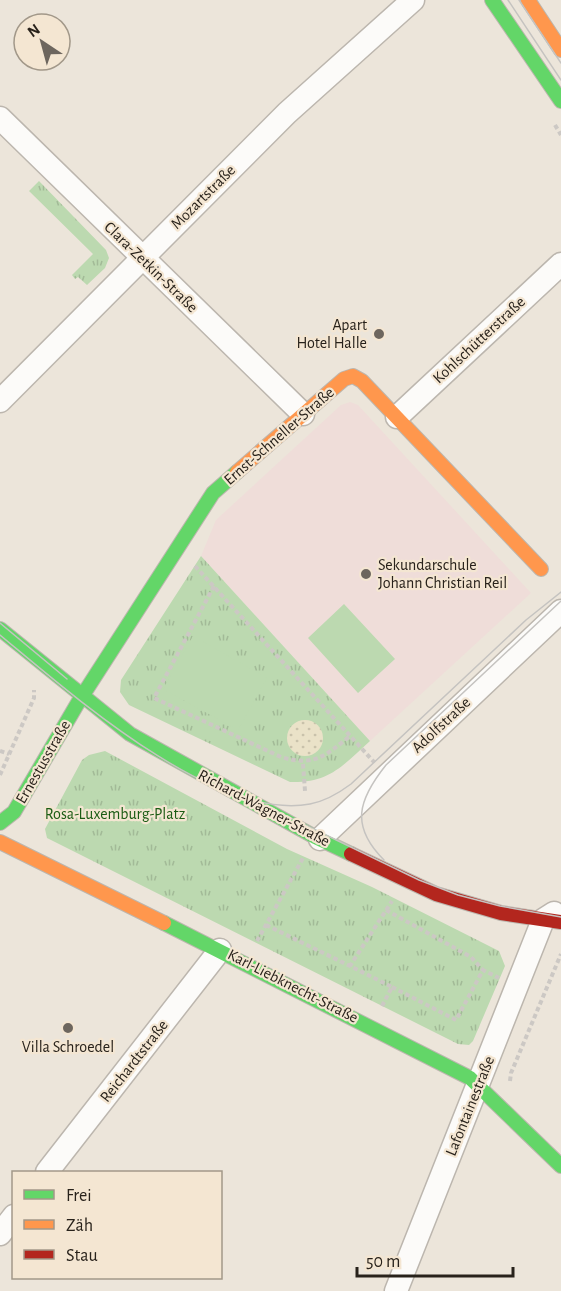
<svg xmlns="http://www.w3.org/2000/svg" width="561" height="1291" font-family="'Alegreya Sans',sans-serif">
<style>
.education{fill:#efddd9}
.grass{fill:url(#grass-tufts)}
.sand{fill:url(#sand-dots)}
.garden{fill:#bcd9b0}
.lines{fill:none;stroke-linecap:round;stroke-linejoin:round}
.street-casing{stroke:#bcb6ae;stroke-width:25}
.fast-casing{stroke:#bcb6ae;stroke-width:16}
.slow-casing{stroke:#bcb6ae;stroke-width:16}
.jam-casing{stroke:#bcb6ae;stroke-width:16}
.path{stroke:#ccc8c4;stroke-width:4;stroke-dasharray:4.5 3;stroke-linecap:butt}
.street{stroke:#fcfbf9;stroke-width:22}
.fast{stroke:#63d668;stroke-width:14}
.slow{stroke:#ff974d;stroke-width:14}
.jam{stroke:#b3261e;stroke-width:14}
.tram{stroke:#c5c3c0;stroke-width:1.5}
.poi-dot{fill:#6d665e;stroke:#f4e6d2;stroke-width:2}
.labels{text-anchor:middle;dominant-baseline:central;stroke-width:4.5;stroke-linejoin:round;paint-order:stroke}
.street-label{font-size:16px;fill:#28221b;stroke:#f4e6d2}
.poi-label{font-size:16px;fill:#28221b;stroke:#f4e6d2;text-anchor:end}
.park-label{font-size:16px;fill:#1b5c14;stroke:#f4e6d2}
</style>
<defs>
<pattern id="grass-tufts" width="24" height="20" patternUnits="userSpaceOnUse" patternTransform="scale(1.5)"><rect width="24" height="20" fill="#bcd9b0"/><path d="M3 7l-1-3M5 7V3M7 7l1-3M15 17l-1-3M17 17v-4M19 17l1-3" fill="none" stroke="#a2ba97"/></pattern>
<pattern id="sand-dots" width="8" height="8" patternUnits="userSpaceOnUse" patternTransform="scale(1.5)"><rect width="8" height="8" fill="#eae2c8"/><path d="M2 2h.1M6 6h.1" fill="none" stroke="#c9c2ab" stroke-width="1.8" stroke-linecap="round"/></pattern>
</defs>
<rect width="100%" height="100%" fill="#ece5da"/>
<path class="education" d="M 350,402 L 358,405 L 531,593 L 370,741 L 201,556 L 216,520 L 341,405 Z"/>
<path class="grass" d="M 39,181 L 106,250 L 109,258 L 105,268 L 87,285 L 78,277 L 75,279 L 72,275 L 93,254 L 29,191 Z
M 201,556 L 370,741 C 342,766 330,783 290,782 L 129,705 L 120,692 L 121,680 Z
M 105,751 L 287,849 L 372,887 L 499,951 L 505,966 L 473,1041 L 469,1045 L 458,1044 L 47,838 L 45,829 L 82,760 L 89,755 Z"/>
<path class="sand" d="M287 738a18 18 0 1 1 36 0a18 18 0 1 1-36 0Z"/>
<path class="garden" d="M 344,604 L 395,659 L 358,693 L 308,638 Z
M 193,636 L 267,678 L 238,730 L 163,689 Z"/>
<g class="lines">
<g class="street-casing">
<path id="street" d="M 0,118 L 303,414
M 0,401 L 287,113 L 413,0
M 397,417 L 561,264
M 320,839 L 561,611
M 47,1172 L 220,950
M 0,1234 L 14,1216
M 396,1291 L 543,920 L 554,913"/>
</g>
<g class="fast-casing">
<path id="fast" d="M 492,0 L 561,101
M 0,629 L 130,734 L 315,837 L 351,854
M 0,823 L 14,812 L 79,701 L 213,493 L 237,472
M 164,923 L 470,1078 L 561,1166"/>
</g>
<g class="slow-casing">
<path id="slow" d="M 528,0 L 561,50
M 237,472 L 344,379 L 353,376 L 362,381 L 541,569
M 0,842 L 164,923"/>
</g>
<g class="jam-casing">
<path id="jam" d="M 351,854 L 436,894 L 501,913 L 561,922"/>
</g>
<path class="path" d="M 555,125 L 561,135
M 195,566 L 374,762
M 214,586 L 154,698 L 281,757 C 314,767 325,756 350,736
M 0,751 L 9,754
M 303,764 L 305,791
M 0,775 L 34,698 L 34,690
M 386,910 L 471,957 L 483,970
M 266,925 L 350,966
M 257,941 L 303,858
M 392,987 L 456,1020 L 483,970 L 499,978
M 382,1006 L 392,987 L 350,966 L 392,901
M 510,1081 L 511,1073 L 561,954"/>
<use href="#street" class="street"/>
<use href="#fast" class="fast"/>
<use href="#slow" class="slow"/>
<use href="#jam" class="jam"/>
<path class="tram" d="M 508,0 L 561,80
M 519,0 L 561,63
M 0,623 L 67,679
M 0,635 C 70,693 215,822 310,804 C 326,801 339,793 351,784 L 526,620 L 561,592
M 266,806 L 419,880 L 458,895 L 500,906 L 561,917
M 384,860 C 350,826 358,800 386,765 L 561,601"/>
</g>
<g class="poi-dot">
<circle cx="379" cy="334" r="6"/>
<circle cx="366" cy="574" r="6"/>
<circle cx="68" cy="1028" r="6"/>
</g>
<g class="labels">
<g class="street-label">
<text transform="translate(203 197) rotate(-45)">Mozartstraße</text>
<text transform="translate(151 267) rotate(44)">Clara-Zetkin-Straße</text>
<text transform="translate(479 340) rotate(-43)">Kohlschütterstraße</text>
<text transform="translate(279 436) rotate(-41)">Ernst-Schneller-Straße</text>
<text transform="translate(441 725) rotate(-43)">Adolfstraße</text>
<text transform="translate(43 762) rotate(-60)">Ernestusstraße</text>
<text transform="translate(264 808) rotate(28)">Richard-Wagner-Straße</text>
<text transform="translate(293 986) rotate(27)">Karl-Liebknecht-Straße</text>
<text transform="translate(134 1061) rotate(-52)">Reichardtstraße</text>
<text transform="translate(470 1106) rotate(-68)">Lafontainestraße</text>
</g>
<g class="poi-label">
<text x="367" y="325">Apart<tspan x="367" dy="18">Hotel Halle</tspan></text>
<text x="378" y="565" text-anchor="start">Sekundarschule<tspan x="378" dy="18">Johann Christian Reil</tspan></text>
<text x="68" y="1047" text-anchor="middle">Villa Schroedel</text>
</g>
<g class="park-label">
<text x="115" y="814">Rosa-Luxemburg-Platz</text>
</g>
</g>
<rect x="12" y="1171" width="210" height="108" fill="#f4e6d2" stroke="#a29889" stroke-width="1.5"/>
<rect x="24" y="1190" width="30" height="9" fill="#63d668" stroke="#a29889" stroke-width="1.5"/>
<text x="66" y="1201" font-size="18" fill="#28221b">Frei</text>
<rect x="24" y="1220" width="30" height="9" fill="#ff974d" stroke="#a29889" stroke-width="1.5"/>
<text x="66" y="1231" font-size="18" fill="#28221b">Zäh</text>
<rect x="24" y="1250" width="30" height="9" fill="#b3261e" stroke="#a29889" stroke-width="1.5"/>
<text x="66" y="1261" font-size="18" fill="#28221b">Stau</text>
<g transform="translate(42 42) rotate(324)"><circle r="28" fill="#f4e6d2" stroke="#a29889" stroke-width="1.5"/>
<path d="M0-4.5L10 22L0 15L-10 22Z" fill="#6d665e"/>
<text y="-9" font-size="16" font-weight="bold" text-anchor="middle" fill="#28221b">N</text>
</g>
<path d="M357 1267v9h156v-9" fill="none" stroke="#28221b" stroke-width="3"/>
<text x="366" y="1267" font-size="18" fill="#28221b" stroke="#f4e6d2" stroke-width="4.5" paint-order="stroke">50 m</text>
</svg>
